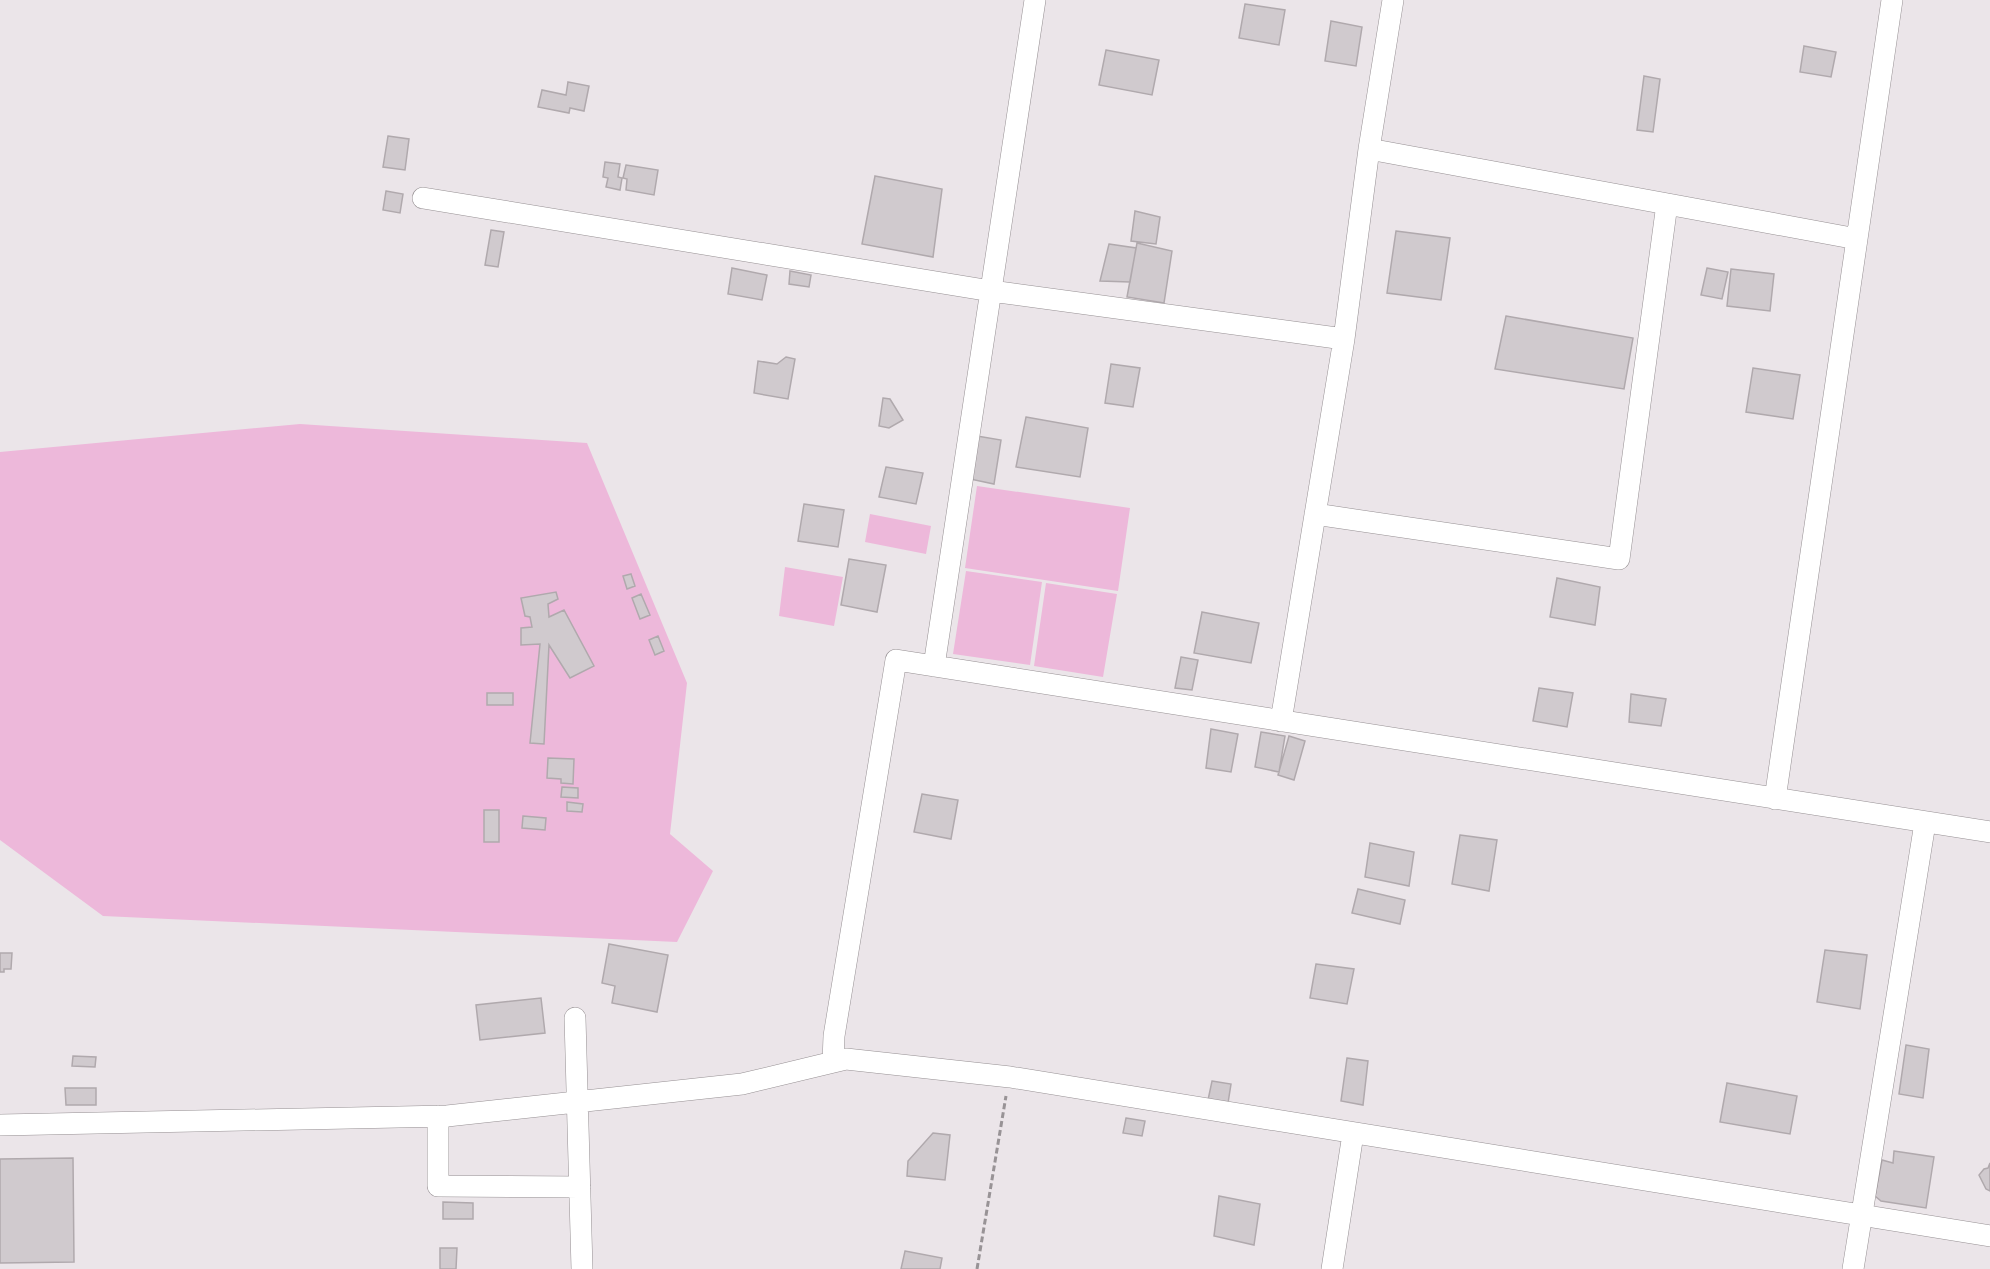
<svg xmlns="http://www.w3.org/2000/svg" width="1990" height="1269" font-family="'Noto Sans',sans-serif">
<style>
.green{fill:#edb8da}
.building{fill:#d0cace;stroke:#b0a9ad;stroke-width:1.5}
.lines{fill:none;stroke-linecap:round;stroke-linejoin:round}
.minor-casing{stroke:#969093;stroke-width:22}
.path{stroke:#989396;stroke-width:3;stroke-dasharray:6 3;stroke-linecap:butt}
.minor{stroke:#fff;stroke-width:21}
</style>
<rect width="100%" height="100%" fill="#ebe5e9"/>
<path class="green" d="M 300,424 L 587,443 L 687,683 L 670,834 L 713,871 L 677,942 L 103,916 L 0,840 L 0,452 Z
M 977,486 L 1130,508 L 1118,591 L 965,568 Z
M 870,514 L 931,526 L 926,554 L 865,542 Z
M 785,567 L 843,577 L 834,626 L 779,616 Z
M 966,571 L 1042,582 L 1030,665 L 953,654 Z
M 1046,583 L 1117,594 L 1103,677 L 1034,666 Z"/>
<path class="building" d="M 1245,4 L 1285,10 L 1279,45 L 1239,38 Z
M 1331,21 L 1362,27 L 1356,66 L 1325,61 Z
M 1804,46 L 1836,52 L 1831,77 L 1800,72 Z
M 1106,50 L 1159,60 L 1152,95 L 1099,85 Z
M 1644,76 L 1660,79 L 1653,132 L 1637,130 Z
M 568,82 L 589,86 L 584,111 L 570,108 L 569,113 L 538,107 L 542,90 L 566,95 Z
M 388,136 L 409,139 L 405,170 L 383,167 Z
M 605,162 L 620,164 L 618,177 L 622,178 L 620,190 L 606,187 L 608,178 L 603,177 Z
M 626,165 L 658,170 L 654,195 L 626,190 L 627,179 L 623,178 Z
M 875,176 L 942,189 L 933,257 L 862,244 Z
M 386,191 L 403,194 L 400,213 L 383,210 Z
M 1135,211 L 1160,217 L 1156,244 L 1131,241 Z
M 491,230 L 504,232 L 498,267 L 485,265 Z
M 1396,231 L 1450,238 L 1441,300 L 1387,293 Z
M 1137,243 L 1172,251 L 1164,303 L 1127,297 Z
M 1109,244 L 1136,248 L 1130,282 L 1100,281 Z
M 732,268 L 767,275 L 762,300 L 728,294 Z
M 1707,268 L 1728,272 L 1722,299 L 1701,295 Z
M 1731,269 L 1774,274 L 1770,311 L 1727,306 Z
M 790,271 L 811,275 L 809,287 L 789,284 Z
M 1506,316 L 1633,338 L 1624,389 L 1495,369 Z
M 786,357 L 795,359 L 788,399 L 754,393 L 758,361 L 777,364 Z
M 1111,364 L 1140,368 L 1133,407 L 1105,403 Z
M 1753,368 L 1800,375 L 1793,419 L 1746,412 Z
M 883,398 L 890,399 L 903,420 L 889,428 L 879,426 Z
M 1026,417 L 1088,428 L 1080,477 L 1016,467 Z
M 977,436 L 1001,440 L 994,484 L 970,479 Z
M 886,467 L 923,473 L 916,504 L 879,497 Z
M 804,504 L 844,510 L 838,547 L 798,541 Z
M 849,559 L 886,565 L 877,612 L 841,605 Z
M 631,574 L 635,586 L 627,589 L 623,576 Z
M 1557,578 L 1600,587 L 1595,625 L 1550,617 Z
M 556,592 L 558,599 L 548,604 L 549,617 L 564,610 L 594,666 L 570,678 L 549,645 L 544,744 L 530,743 L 540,644 L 521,645 L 521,628 L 532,627 L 530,617 L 525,616 L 521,598 Z
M 641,594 L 650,615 L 640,619 L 632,598 Z
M 1202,612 L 1259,623 L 1251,663 L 1194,653 Z
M 658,636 L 664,651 L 655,655 L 649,640 Z
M 1181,657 L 1198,660 L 1192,690 L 1175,688 Z
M 1539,688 L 1573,693 L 1567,727 L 1533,721 Z
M 487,693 L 513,693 L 513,705 L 487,705 Z
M 1631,694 L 1666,699 L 1661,726 L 1629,722 Z
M 1211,729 L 1238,734 L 1231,772 L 1206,768 Z
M 1261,732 L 1285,736 L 1279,772 L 1255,767 Z
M 1289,736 L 1305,741 L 1294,780 L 1278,775 Z
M 548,758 L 574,759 L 573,784 L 561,783 L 561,779 L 547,778 Z
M 562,787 L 578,788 L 578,798 L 561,797 Z
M 922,794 L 958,800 L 951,839 L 914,832 Z
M 567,802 L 583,804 L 582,812 L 567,811 Z
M 484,810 L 499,810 L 499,842 L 484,842 Z
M 523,816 L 546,818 L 545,830 L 522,828 Z
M 1460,835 L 1497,840 L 1489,891 L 1452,884 Z
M 1370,843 L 1414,852 L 1409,886 L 1365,877 Z
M 1358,889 L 1405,900 L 1400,924 L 1352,913 Z
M 609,944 L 668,955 L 657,1012 L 612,1003 L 615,986 L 602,983 Z
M 1825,950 L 1867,955 L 1860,1009 L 1817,1002 Z
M 0,953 L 12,953 L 11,969 L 4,969 L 4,972 L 0,972 Z
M 1316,964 L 1354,969 L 1347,1004 L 1310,998 Z
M 541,998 L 545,1033 L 480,1040 L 476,1005 Z
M 1906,1045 L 1929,1049 L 1923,1098 L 1899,1094 Z
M 73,1056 L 96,1057 L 95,1067 L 72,1066 Z
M 1347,1058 L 1368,1061 L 1363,1105 L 1341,1101 Z
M 1212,1081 L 1231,1084 L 1228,1103 L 1208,1100 Z
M 1727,1083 L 1797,1096 L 1790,1134 L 1720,1122 Z
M 65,1088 L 96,1088 L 96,1105 L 66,1105 Z
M 1126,1118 L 1145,1121 L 1142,1136 L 1123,1133 Z
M 933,1133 L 950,1135 L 945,1180 L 907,1176 L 908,1161 Z
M 1894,1151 L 1934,1157 L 1926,1208 L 1881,1201 L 1875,1196 L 1882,1160 L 1893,1163 Z
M 73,1158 L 74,1262 L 0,1263 L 0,1159 Z
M 1990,1163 L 1990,1191 L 1986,1189 L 1979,1175 L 1984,1169 L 1988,1168 Z
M 1219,1196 L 1260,1204 L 1254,1245 L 1214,1236 Z
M 443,1202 L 473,1203 L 473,1219 L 443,1219 Z
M 440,1248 L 457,1248 L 456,1269 L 440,1269 Z
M 905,1251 L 942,1258 L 940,1269 L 901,1269 Z"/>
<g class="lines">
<g class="minor-casing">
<path id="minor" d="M 1369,149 L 1393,0
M 423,198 L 991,291 L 1344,339
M 1315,514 L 1619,559 L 1667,204
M 934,666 L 1035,0
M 1281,721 L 1344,339 L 1369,149 L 1857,239
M 1775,799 L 1892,0
M 575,1018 L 582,1269
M 833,1062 L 834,1036 L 896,660 L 1990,832
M 438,1116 L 438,1186 L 580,1187
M 0,1125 L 447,1116 L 742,1084 L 846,1059 L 1010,1077 L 1990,1236
M 1332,1269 L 1353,1134
M 1853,1269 L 1925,823"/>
</g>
<path class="path" d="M 977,1269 L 1006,1096"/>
<use href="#minor" class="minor"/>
</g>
</svg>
